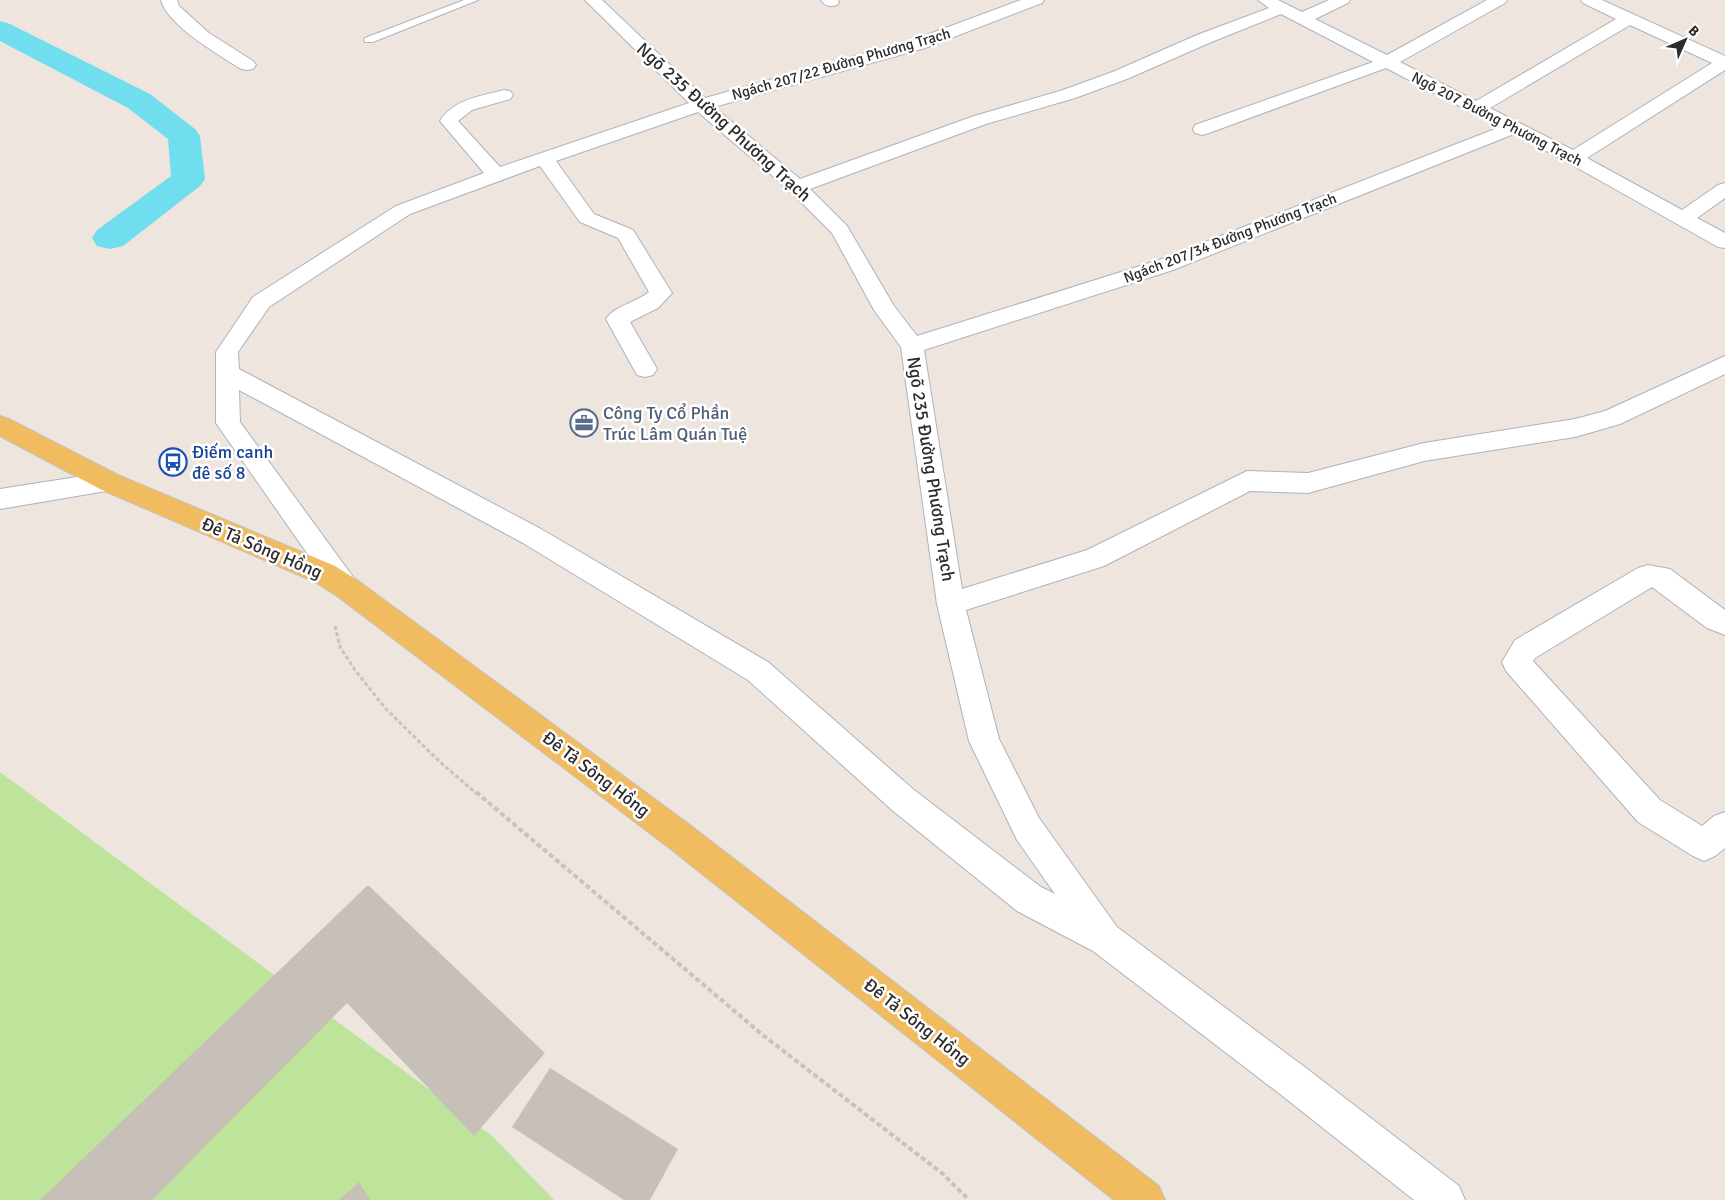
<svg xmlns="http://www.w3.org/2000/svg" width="1725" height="1200" font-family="Signika,sans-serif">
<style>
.green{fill:#bde49a}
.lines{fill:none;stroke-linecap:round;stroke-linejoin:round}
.canal{fill:#71deef;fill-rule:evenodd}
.building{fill:#c6c0b9}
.lane-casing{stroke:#aeb2bc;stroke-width:2}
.street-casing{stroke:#aeb2bc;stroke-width:2}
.primary-casing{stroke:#c4c4c4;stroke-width:2}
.path-far1{stroke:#c4c4c4;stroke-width:3;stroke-dasharray:4 2.5;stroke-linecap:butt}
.path{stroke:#c4c4c4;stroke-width:4;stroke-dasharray:5 3;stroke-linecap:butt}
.lane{fill:#fff;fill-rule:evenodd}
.street{fill:#fff;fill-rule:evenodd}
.primary{fill:#f1bc5f;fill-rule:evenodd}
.labels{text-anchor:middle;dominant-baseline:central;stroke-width:5;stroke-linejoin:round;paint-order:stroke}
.far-street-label{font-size:15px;fill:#2c2c2c;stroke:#fff}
.street-label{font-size:18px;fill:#2c2c2c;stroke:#fff}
.service-label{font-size:18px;fill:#4e5e75;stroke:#fff;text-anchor:start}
.transit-label{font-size:18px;fill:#164399;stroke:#fff;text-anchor:start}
</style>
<rect width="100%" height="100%" fill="#ede5de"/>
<path class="green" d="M 0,772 L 492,1136 L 554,1200 L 0,1200 Z"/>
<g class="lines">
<path class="canal" d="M 0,21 L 10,24 L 150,94 L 195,129 L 200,136 L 205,179 L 200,186 L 123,246 L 110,249 L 97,246 L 92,238 L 97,230 L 171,176 L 168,139 L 128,108 L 0,41 Z"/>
</g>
<path class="building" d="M 368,885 L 545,1053 L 474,1136 L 347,1003 L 152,1200 L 40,1200 Z
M 550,1068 L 678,1149 L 650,1200 L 624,1200 L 512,1127 Z
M 359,1182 L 370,1200 L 339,1200 Z"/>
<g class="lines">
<g class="lane-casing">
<path id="lane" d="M 464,0 L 478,0 L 373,42 L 365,42 L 364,40 L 365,38 Z"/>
</g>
<g class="street-casing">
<path id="street" d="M 161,0 L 177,0 L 179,6 L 209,33 L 253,61 L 256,65 L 253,69 L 247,70 L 241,69 C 219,55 167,25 161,0 Z
M 585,0 L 602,0 L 705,98 L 913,40 L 1021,0 L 1044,0 L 1042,3 L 925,48 L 714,107 L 800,179 L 974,116 L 1063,90 L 1115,71 L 1197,35 L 1269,8 L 1258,0 L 1278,0 L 1302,12 L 1329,0 L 1350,0 L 1348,3 L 1315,19 L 1387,55 L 1487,0 L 1507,0 L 1505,3 L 1400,62 L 1476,101 L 1616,19 L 1583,3 L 1581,0 L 1602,0 L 1725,56 L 1725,70 L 1587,158 L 1682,210 L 1718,185 L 1725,183 L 1725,198 L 1697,218 L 1725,233 L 1725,248 L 1718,247 L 1567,162 L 1514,134 L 1173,270 L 924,350 L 962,589 L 1087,550 L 1247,471 L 1308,473 L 1424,443 L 1575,419 L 1605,411 L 1725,356 L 1725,374 L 1620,424 L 1575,437 L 1424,461 L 1308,493 L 1250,491 L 1104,566 L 966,610 L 999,739 L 1039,818 L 1117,927 L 1306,1068 L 1459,1186 L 1465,1200 L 1414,1200 L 1280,1094 L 1093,951 L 1017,911 L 892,810 L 748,680 L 523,543 L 239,390 L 240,422 L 361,588 L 357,596 L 347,599 L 337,596 L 216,423 L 216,352 L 253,297 L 396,206 L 484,173 L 440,121 C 454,99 480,96 504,90 L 510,91 L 513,95 L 510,99 L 472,110 L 458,121 L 500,167 L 689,103 ZM 1281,14 L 1373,62 L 1195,125 L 1193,129 L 1195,133 L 1202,135 L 1209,133 L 1386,68 L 1500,127 L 1159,260 L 917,336 L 894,306 L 847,226 L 810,189 L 986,124 L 1075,98 L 1127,79 L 1209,43 ZM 1630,25 L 1712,63 L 1573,150 L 1490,108 ZM 698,112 L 790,191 L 832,233 L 874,310 L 901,347 L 937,604 L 969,741 L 1017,840 L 1055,894 L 1041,887 L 914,790 L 768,662 L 541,529 L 239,369 L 238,352 L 269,307 L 410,214 L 540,166 L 580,222 L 618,238 L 649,292 C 637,302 614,306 606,319 L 637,375 L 645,377 L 653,375 L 657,369 L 630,322 L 658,308 L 672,293 L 633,230 L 594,214 L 556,161 Z
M 821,0 L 838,0 L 839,2 L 837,5 C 829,7 825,6 821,0 Z
M 109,472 L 118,475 L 122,482 L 118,489 L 0,509 L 0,489 Z
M 1648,565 L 1670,569 L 1725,610 L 1725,635 L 1707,628 L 1652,587 L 1535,658 L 1533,661 L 1660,800 L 1702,826 L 1714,816 L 1725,812 L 1725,848 L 1715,856 L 1704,861 L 1693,856 L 1638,822 L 1506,671 L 1502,662 L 1515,640 L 1638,568 Z"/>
</g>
<g class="primary-casing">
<path id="primary" d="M 0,416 L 9,419 L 118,475 L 335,566 L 357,580 L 690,825 L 1159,1186 L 1165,1200 L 1114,1200 L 668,847 L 337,596 L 315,582 L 100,489 L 0,436 Z"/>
</g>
<path class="path-far1" d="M 335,626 L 340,647 L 355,670 L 385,708 L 440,762 L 477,794"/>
<path class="path" d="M 476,792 L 764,1036 L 943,1174 L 969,1200"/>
<use href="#lane" class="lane"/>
<use href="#street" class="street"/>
<use href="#primary" class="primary"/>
</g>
<defs>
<g id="office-ring" transform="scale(1.4375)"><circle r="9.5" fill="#fff" stroke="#5c6f8a" stroke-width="1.5"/><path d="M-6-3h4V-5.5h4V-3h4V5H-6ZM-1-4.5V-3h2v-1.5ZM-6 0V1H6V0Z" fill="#5c6f8a"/></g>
<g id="bus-ring" transform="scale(1.4375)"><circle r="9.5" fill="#fff" stroke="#1a4fb4" stroke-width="1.5"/><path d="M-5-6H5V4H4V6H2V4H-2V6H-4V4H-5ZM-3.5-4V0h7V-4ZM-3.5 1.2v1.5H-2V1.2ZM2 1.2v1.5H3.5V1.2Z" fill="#1a4fb4"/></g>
</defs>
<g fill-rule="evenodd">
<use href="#office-ring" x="584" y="423"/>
<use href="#bus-ring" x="173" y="462"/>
</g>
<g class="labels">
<g class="far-street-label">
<text transform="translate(841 64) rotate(-16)">Ngách 207/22 Đường Phương Trạch</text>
<text transform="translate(1497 119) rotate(27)">Ngõ 207 Đường Phương Trạch</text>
<text transform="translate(1230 238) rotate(-21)">Ngách 207/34 Đường Phương Trạch</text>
</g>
<g class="street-label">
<text transform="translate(724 122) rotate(42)">Ngõ 235 Đường Phương Trạch</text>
<text transform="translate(931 469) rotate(81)">Ngõ 235 Đường Phương Trạch</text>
<text transform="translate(262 548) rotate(23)">Đê Tả Sông Hồng</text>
<text transform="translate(596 774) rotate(37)">Đê Tả Sông Hồng</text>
<text transform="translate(917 1022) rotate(38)">Đê Tả Sông Hồng</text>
</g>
<g class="service-label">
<text x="603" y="413">Công Ty Cổ Phần<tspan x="603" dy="21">Trúc Lâm Quán Tuệ</tspan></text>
</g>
<g class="transit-label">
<text x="192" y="452">Điếm canh<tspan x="192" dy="21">đê số 8</tspan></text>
</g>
</g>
<g transform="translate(1685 40) rotate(45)" stroke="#ffffff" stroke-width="4" paint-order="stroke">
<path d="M0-4L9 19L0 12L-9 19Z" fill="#2c2c2c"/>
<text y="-8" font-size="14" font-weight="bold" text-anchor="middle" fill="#2c2c2c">B</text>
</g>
</svg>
